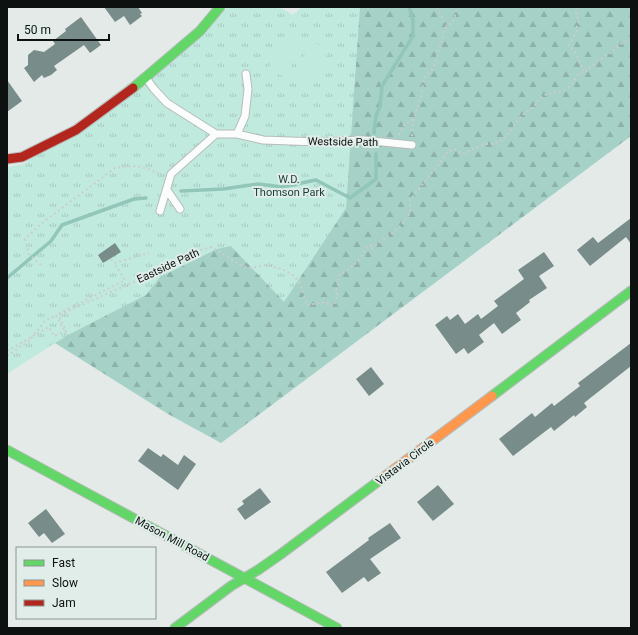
<svg xmlns="http://www.w3.org/2000/svg" width="638" height="635" font-family="Roboto,sans-serif">
<style>
.grass{fill:url(#grass-tufts)}
.forest{fill:url(#forest-firs)}
.pitch{fill:#c1eadf}
.lines{fill:none;stroke-linecap:round;stroke-linejoin:round}
.stream{stroke:#91c6b9;stroke-width:3.5}
.building{fill:#788c89}
.lane-casing{stroke:#b6bcba;stroke-width:9}
.fast-casing{stroke:#b6bcba;stroke-width:11}
.slow-casing{stroke:#b6bcba;stroke-width:11}
.jam-casing{stroke:#b6bcba;stroke-width:11}
.path{stroke:#cbcdcd;stroke-width:2;stroke-dasharray:2 3;stroke-linecap:butt}
.lane{stroke:#fbfcfc;stroke-width:7}
.fast{stroke:#63d668;stroke-width:9}
.slow{stroke:#ff974d;stroke-width:9}
.jam{stroke:#b3261e;stroke-width:9}
.labels{text-anchor:middle;dominant-baseline:central;stroke-width:4;stroke-linejoin:round;paint-order:stroke}
.street-label{font-size:11px;fill:#0d1110;stroke:#e0ede9}
.park-label{font-size:11px;fill:#193c34;stroke:#e0ede9}
</style>
<defs>
<pattern id="grass-tufts" width="24" height="20" patternUnits="userSpaceOnUse"><rect width="24" height="20" fill="#c1eadf"/><path d="M3 7l-1-3M5 7V3M7 7l1-3M15 17l-1-3M17 17v-4M19 17l1-3" fill="none" stroke="#a5c8be"/></pattern>
<pattern id="forest-firs" width="22" height="20" patternUnits="userSpaceOnUse"><rect width="22" height="20" fill="#a5d1c6"/><path d="M5 1l3.5 6h-7zM16 11l3.5 6h-7z" fill="#8db2a9"/></pattern>
</defs>
<rect width="100%" height="100%" fill="#e3eae8"/>
<path class="grass" d="M 228,7 L 279,7 L 293,15 L 302,7 L 631,7 L 631,136 L 221,443 L 55,343 L 7,374 L 7,167 L 24,164 Z"/>
<path class="forest" d="M 360,7 L 631,7 L 631,136 L 221,443 L 168,414 L 55,343 L 70,334 L 146,295 L 160,277 L 217,249 L 231,246 L 284,302 L 346,208 Z"/>
<path class="pitch" d="M 287,30 L 305,38 L 286,78 L 268,69 Z
M 311,41 L 329,50 L 310,89 L 292,80 Z"/>
<g class="lines">
<path class="stream" d="M 374,133 L 376,116 L 380,106 L 382,86 L 413,36 L 413,20 L 409,7
M 181,191 L 223,189 L 258,184 L 282,187 L 316,180 L 350,198 L 376,179 L 376,154
M 7,278 L 51,241 L 62,225 L 134,199 L 146,198"/>
</g>
<path class="building" d="M 104,7 L 138,7 L 142,13 L 140,14 L 142,16 L 130,25 L 124,16 L 115,22 Z
M 81,17 L 101,45 L 90,53 L 84,45 L 54,66 L 57,70 L 51,75 L 44,78 L 42,75 L 34,82 L 24,68 L 28,65 L 28,55 L 34,50 L 44,52 L 55,44 L 53,41 L 66,31 L 65,29 Z
M 7,80 L 22,101 L 7,112 Z
M 631,218 L 631,244 L 626,237 L 590,266 L 577,250 L 593,237 L 598,243 Z
M 115,243 L 121,252 L 103,263 L 98,255 Z
M 544,252 L 554,266 L 539,276 L 547,288 L 529,300 L 530,302 L 516,313 L 521,320 L 502,334 L 494,323 L 479,335 L 484,342 L 468,354 L 464,348 L 456,354 L 435,325 L 447,316 L 450,320 L 458,314 L 465,324 L 478,314 L 481,319 L 498,306 L 494,301 L 524,279 L 518,270 Z
M 631,343 L 631,366 L 584,403 L 587,407 L 575,417 L 574,415 L 554,431 L 551,427 L 513,456 L 499,439 L 532,413 L 535,417 L 552,403 L 554,406 L 580,386 L 578,383 Z
M 371,367 L 384,384 L 369,396 L 356,379 Z
M 148,448 L 161,457 L 163,454 L 178,465 L 184,455 L 196,464 L 178,490 L 138,461 Z
M 438,485 L 454,504 L 433,521 L 417,502 Z
M 260,488 L 271,502 L 245,520 L 237,509 L 244,504 L 242,501 Z
M 46,509 L 65,534 L 52,543 L 44,533 L 39,537 L 28,523 Z
M 390,523 L 401,538 L 370,559 L 381,573 L 368,582 L 364,577 L 342,593 L 326,572 L 369,540 L 368,538 Z"/>
<g class="lines">
<g class="lane-casing">
<path id="lane" d="M 146,78 L 154,89 L 167,103 L 216,134 L 237,134 L 263,140 L 319,142 L 363,140 L 412,145
M 237,134 L 245,116 L 248,89 L 246,74
M 167,190 L 180,209
M 160,211 L 171,174 L 216,134"/>
</g>
<g class="fast-casing">
<path id="fast" d="M 133,88 L 200,31 L 220,7
M 492,396 L 631,291
M 7,450 L 337,628
M 175,628 L 231,586 L 258,570 L 281,554 L 380,480"/>
</g>
<g class="slow-casing">
<path id="slow" d="M 380,480 L 492,396"/>
</g>
<g class="jam-casing">
<path id="jam" d="M 7,159 L 22,157 L 76,130 L 133,88"/>
</g>
<path class="path" d="M 437,7 L 447,27
M 578,7 C 576,11 576,16 579,20 L 576,29 L 577,31 L 569,45 L 577,55 L 584,73
M 399,135 L 404,125 L 414,118
M 412,136 L 413,122 L 421,97 L 424,78 L 434,67 L 445,29 L 454,20 L 457,7
M 111,259 L 114,263
M 41,265 L 29,254 L 25,239 L 42,223 L 115,168 C 123,167 132,165 141,167 C 148,168 154,173 162,174
M 64,330 L 56,315 L 125,280 L 114,263 L 149,253
M 7,351 L 49,327 L 54,336 L 66,331 L 59,315 L 172,265 L 196,251 L 212,247 L 242,266 L 251,268 L 266,265 L 282,269 L 293,275 L 300,283 L 307,305 L 326,302 L 331,306 L 335,304 L 335,300 L 338,296 L 336,290 L 339,283 L 338,278 L 340,274 C 351,269 361,260 366,248 L 371,245 L 371,249 L 396,230 L 402,224 L 410,213 L 410,200 L 443,159 L 446,153 L 454,149 L 463,154 L 484,144 L 493,144 L 502,140 L 506,137 L 518,120 L 522,115 L 534,107 L 537,101 L 544,95 L 566,90 L 574,81 L 578,74 L 584,73 L 598,61 L 613,51 L 622,43 L 631,39
M 7,356 L 29,341 L 45,321 L 56,315"/>
<use href="#lane" class="lane"/>
<use href="#fast" class="fast"/>
<use href="#slow" class="slow"/>
<use href="#jam" class="jam"/>
</g>
<g class="labels">
<g class="street-label">
<text transform="translate(343 142) rotate(1)">Westside Path</text>
<text transform="translate(168 266) rotate(-25)">Eastside Path</text>
<text transform="translate(405 462) rotate(-37)">Vistavia Circle</text>
<text transform="translate(172 539) rotate(28)">Mason Mill Road</text>
</g>
<g class="park-label">
<text x="289" y="179">W.D.<tspan x="289" dy="13">Thomson Park</tspan></text>
</g>
</g>
<rect width="638" height="635" fill="none" stroke="#0d1110" stroke-width="16"/>
<rect x="16" y="547" width="140" height="72" fill="#e0ede9" stroke="#8c9592"/>
<rect x="24" y="560" width="20" height="6" fill="#63d668" stroke="#8c9592"/>
<text x="52" y="567" font-size="12" fill="#0d1110">Fast</text>
<rect x="24" y="580" width="20" height="6" fill="#ff974d" stroke="#8c9592"/>
<text x="52" y="587" font-size="12" fill="#0d1110">Slow</text>
<rect x="24" y="600" width="20" height="6" fill="#b3261e" stroke="#8c9592"/>
<text x="52" y="607" font-size="12" fill="#0d1110">Jam</text>
<path d="M18 34v6h91v-6" fill="none" stroke="#0d1110" stroke-width="2"/>
<text x="24" y="34" font-size="12" fill="#0d1110" stroke="#e0ede9" stroke-width="3" paint-order="stroke">50 m</text>
</svg>
